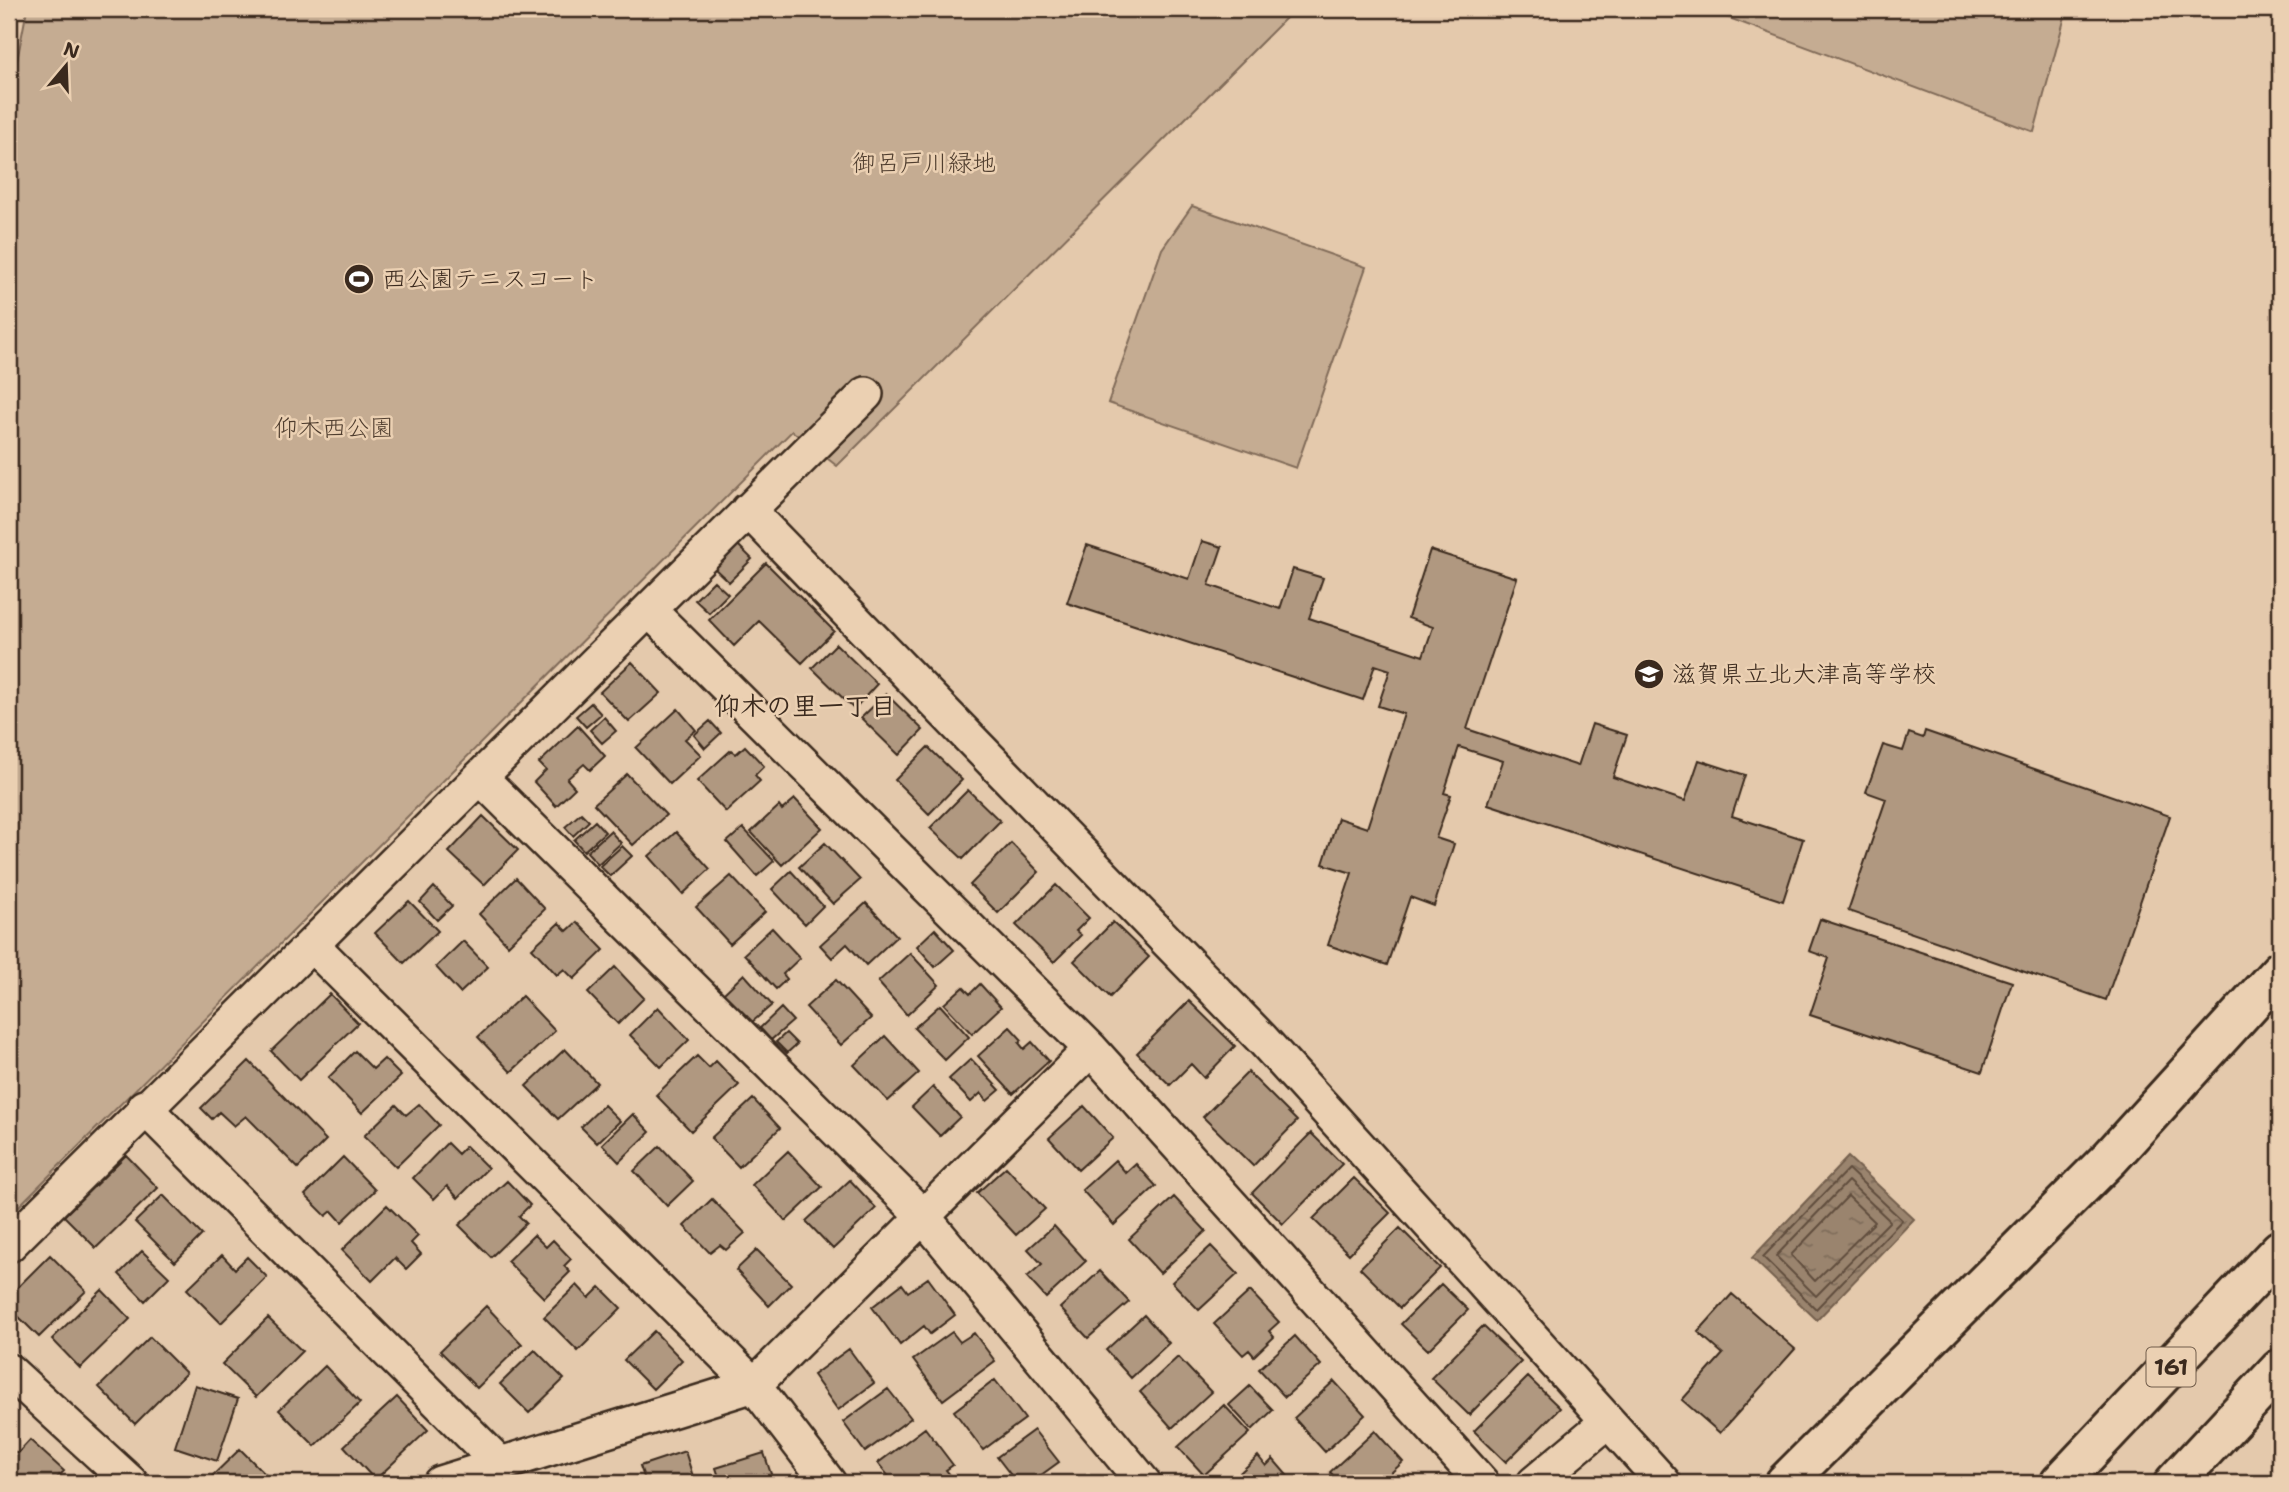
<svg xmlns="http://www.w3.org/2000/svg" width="2289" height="1492" font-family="'Shantell Sans','Klee One',sans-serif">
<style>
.green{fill:#c5ac92;stroke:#806b58;stroke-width:2}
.water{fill:url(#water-ripples);stroke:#74604e;stroke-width:2}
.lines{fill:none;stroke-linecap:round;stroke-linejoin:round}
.shore{stroke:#614e3e;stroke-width:2}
.building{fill:#b09880;stroke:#3b2a1e;stroke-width:2}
.minor-casing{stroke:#3b2a1e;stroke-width:38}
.tertiary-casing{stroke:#3b2a1e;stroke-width:44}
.motorway-casing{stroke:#3b2a1e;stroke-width:44}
.minor{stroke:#ebd0b2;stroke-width:33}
.tertiary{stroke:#ebd0b2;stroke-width:38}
.motorway{stroke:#ebd0b2;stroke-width:38}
.labels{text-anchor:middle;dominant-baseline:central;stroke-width:5;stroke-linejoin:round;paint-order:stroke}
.shield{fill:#ebd0b2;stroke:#705c4a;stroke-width:2}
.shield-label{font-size:23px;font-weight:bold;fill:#3b2a1e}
.park-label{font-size:24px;fill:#503e2f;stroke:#ebd0b2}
.poi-label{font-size:24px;fill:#3b2a1e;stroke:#ebd0b2;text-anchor:start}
.neighbourhood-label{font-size:26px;font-weight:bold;fill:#3b2a1e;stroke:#ebd0b2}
</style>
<defs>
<pattern id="water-ripples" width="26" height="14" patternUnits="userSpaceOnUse" patternTransform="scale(1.75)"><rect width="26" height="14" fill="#9a846e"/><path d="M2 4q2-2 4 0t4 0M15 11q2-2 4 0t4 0" fill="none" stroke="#7f6c5a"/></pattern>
</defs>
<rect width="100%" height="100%" fill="#e4c9ac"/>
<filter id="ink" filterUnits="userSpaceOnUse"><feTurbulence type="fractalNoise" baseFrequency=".0143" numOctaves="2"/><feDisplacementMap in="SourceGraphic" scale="14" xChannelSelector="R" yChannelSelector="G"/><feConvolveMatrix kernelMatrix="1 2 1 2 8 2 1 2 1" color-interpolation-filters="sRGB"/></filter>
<g filter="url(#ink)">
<path class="green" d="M 27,9 L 1295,9 L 837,466 L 792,431 L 9,1216 L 9,102 Z
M 1705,9 L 2067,9 L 2034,132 Z
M 1192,206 L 1366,267 L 1296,468 L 1108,403 L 1162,249 Z"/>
<path class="water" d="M 1848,1157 L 1914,1219 L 1817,1320 L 1752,1258 Z"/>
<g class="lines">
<path class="shore" d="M 1848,1169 L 1902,1220 L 1816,1309 L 1763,1257 Z
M 1848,1181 L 1890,1221 L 1816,1296 L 1776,1256 Z
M 1848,1196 L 1875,1222 L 1815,1281 L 1791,1255 Z"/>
</g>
<path class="building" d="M 1202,541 L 1222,547 L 1209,585 L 1280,609 L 1293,569 L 1323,578 L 1309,618 L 1423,656 L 1433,627 L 1408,618 L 1430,550 L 1517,578 L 1467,729 L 1578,766 L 1592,724 L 1627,735 L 1613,777 L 1685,801 L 1699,760 L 1745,775 L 1732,816 L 1803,839 L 1783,901 L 1488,804 L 1503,761 L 1459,747 L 1444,793 L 1451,795 L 1436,838 L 1454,844 L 1434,906 L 1410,897 L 1387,965 L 1328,945 L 1352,873 L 1323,864 L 1338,818 L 1367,828 L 1404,714 L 1378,706 L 1390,670 L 1375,665 L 1363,700 L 1067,603 L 1087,545 L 1189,579 Z
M 737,544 L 752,559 L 729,582 L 714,568 Z
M 766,563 L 834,631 L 802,663 L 759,621 L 734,646 L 709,620 Z
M 714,581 L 728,594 L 709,613 L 695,600 Z
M 836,644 L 877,684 L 854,709 L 812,668 Z
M 632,662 L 661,693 L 629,722 L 600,692 Z
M 886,694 L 923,730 L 899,755 L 861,718 Z
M 591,703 L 601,714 L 586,727 L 576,716 Z
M 678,709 L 696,730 L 685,739 L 701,755 L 670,784 L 636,748 Z
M 604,717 L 616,731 L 602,743 L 590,730 Z
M 710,721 L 721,733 L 705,748 L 694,735 Z
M 578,726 L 605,756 L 590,770 L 584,764 L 567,779 L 575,788 L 556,806 L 534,782 L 546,770 L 539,763 Z
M 1925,731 L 2170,816 L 2106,1000 L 1848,911 L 1886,799 L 1866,792 L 1883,745 L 1903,751 L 1909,733 L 1923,738 Z
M 745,746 L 764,766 L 755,775 L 760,781 L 726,812 L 697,781 L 731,750 L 736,754 Z
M 928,747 L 962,780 L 929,814 L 895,780 Z
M 627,774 L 666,815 L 633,845 L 594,804 Z
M 968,790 L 1000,821 L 963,859 L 930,828 Z
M 795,799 L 822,828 L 782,865 L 751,832 L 779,806 L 782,810 Z
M 581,813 L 589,821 L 573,836 L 565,827 Z
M 483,816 L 518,850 L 484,885 L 449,852 Z
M 595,821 L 605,832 L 584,851 L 574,840 Z
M 743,828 L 774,861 L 757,876 L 727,842 Z
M 610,831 L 621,843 L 598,864 L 587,852 Z
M 676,832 L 710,869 L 683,894 L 649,856 Z
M 825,843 L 860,880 L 833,904 L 799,867 Z
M 1011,843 L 1039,872 L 998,913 L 970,885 Z
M 622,846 L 632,856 L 610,876 L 600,866 Z
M 791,871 L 823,906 L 805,924 L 772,889 Z
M 731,876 L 765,912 L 730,944 L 696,907 Z
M 516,878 L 545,909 L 508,945 L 479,914 Z
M 1056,885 L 1089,918 L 1076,931 L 1081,935 L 1054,962 L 1016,925 Z
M 434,887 L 452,906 L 437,920 L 420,902 Z
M 409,901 L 438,931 L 404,963 L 375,933 Z
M 866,903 L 897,936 L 866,965 L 847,944 L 832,958 L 820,945 Z
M 1820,919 L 2012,982 L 1982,1072 L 1810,1015 L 1829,958 L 1809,951 Z
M 577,922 L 604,950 L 574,979 L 564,969 L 557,975 L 532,948 L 559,923 L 567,931 Z
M 1113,922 L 1149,957 L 1110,997 L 1074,961 Z
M 772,928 L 800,958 L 783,974 L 787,979 L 776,989 L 744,954 Z
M 935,929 L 954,950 L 935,967 L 917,946 Z
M 463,941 L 488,967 L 460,993 L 436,967 Z
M 910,953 L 939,985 L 907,1015 L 878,982 Z
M 615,967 L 644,998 L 618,1024 L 588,993 Z
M 744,974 L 772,1005 L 751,1023 L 723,994 Z
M 836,980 L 871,1018 L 841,1045 L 806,1007 Z
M 980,984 L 1001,1007 L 972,1034 L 944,1004 L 963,987 L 970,994 Z
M 330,994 L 358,1023 L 299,1080 L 271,1051 Z
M 522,996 L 555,1031 L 511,1072 L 478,1037 Z
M 1189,1001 L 1235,1046 L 1204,1078 L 1191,1064 L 1170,1085 L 1137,1053 Z
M 940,1005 L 969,1037 L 945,1060 L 914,1028 Z
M 658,1007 L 689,1040 L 661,1067 L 630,1035 Z
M 781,1008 L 793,1021 L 771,1040 L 760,1028 Z
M 1010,1027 L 1022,1040 L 1019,1043 L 1024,1049 L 1032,1042 L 1049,1061 L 1013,1094 L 978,1056 Z
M 786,1033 L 797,1044 L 787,1053 L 776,1042 Z
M 885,1036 L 919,1073 L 888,1101 L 854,1065 Z
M 565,1049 L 597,1083 L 558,1119 L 526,1086 Z
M 355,1051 L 373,1069 L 384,1059 L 401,1076 L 362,1113 L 328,1078 Z
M 697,1056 L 709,1068 L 716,1061 L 739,1085 L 691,1131 L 656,1095 Z
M 971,1059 L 1000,1090 L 987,1101 L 981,1093 L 971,1102 L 949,1079 Z
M 249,1061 L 326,1140 L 298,1168 L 246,1116 L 234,1126 L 219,1112 L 212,1119 L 201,1108 Z
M 1248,1072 L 1297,1121 L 1253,1166 L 1203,1117 Z
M 933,1087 L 960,1117 L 940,1136 L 912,1107 Z
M 753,1099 L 780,1128 L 739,1167 L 711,1138 Z
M 419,1104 L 439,1125 L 396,1167 L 364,1136 L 396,1105 L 406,1115 Z
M 604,1105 L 620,1121 L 597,1143 L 581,1127 Z
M 1084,1106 L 1113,1138 L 1078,1170 L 1049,1138 Z
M 633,1114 L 650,1132 L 619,1162 L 602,1144 Z
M 1311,1133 L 1342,1164 L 1283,1224 L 1252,1193 Z
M 447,1143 L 458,1154 L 466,1146 L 488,1168 L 458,1198 L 447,1186 L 434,1199 L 413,1178 Z
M 660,1146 L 693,1181 L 667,1206 L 634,1171 Z
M 788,1151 L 822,1187 L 786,1221 L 752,1185 Z
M 126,1155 L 158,1188 L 96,1248 L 64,1216 Z
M 343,1157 L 375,1190 L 342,1222 L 332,1211 L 326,1216 L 305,1195 Z
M 1115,1160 L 1126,1173 L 1136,1164 L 1156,1186 L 1114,1225 L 1082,1190 Z
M 1006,1167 L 1045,1209 L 1016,1235 L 977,1193 Z
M 1354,1178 L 1390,1213 L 1349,1254 L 1313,1219 Z
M 850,1180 L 876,1208 L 833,1249 L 806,1221 Z
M 507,1181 L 530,1205 L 519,1216 L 526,1223 L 491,1257 L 459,1225 Z
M 163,1195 L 202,1235 L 175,1262 L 135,1222 Z
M 1174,1197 L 1206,1231 L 1160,1273 L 1129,1239 Z
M 712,1199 L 745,1233 L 726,1250 L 720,1245 L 710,1253 L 684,1226 Z
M 387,1205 L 418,1236 L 411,1243 L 421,1254 L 406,1269 L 395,1258 L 372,1281 L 342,1250 Z
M 1054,1226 L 1086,1261 L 1046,1298 L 1027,1277 L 1042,1264 L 1028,1249 Z
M 1400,1228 L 1440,1268 L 1400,1308 L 1360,1268 Z
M 534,1235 L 546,1247 L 553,1240 L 571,1259 L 564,1266 L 570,1272 L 544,1298 L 507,1261 Z
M 1211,1246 L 1238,1274 L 1199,1310 L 1172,1282 Z
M 757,1250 L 791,1284 L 769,1306 L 736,1270 Z
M 142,1251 L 169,1277 L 145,1301 L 119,1274 Z
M 50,1255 L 86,1291 L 39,1337 L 9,1307 L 9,1296 Z
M 222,1255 L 235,1269 L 247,1257 L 267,1277 L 221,1323 L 187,1289 Z
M 1100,1271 L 1129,1302 L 1088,1338 L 1060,1308 Z
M 928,1278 L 955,1315 L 930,1334 L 924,1326 L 900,1345 L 872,1307 L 902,1284 L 908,1292 Z
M 1441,1284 L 1468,1310 L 1428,1350 L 1401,1324 Z
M 577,1285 L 589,1298 L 600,1287 L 621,1308 L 578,1351 L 544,1317 Z
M 102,1290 L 130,1319 L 80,1368 L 52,1339 Z
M 1250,1291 L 1279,1322 L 1269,1331 L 1274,1337 L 1254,1356 L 1249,1350 L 1243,1355 L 1214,1324 Z
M 1732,1294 L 1795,1349 L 1720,1433 L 1682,1400 L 1723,1354 L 1698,1332 Z
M 486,1306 L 522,1344 L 477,1388 L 440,1351 Z
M 1144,1315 L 1169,1343 L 1131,1378 L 1106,1350 Z
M 268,1318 L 302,1351 L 256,1397 L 222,1364 Z
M 1483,1326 L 1521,1362 L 1469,1415 L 1431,1378 Z
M 654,1331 L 682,1360 L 653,1389 L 624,1360 Z
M 952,1332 L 960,1342 L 974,1333 L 995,1361 L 943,1400 L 913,1360 Z
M 1295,1336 L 1321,1365 L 1285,1397 L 1259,1369 Z
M 150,1337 L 186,1373 L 135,1424 L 99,1387 Z
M 849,1349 L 874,1383 L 838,1410 L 813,1375 Z
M 535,1350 L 564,1379 L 529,1413 L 500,1384 Z
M 1178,1357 L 1211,1392 L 1172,1428 L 1140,1392 Z
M 325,1366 L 360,1403 L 315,1446 L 279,1410 Z
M 1528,1377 L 1560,1408 L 1506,1462 L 1474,1431 Z
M 995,1380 L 1025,1419 L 983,1450 L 954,1411 Z
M 1334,1381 L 1365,1415 L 1325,1452 L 1294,1418 Z
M 195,1385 L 238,1399 L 217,1461 L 175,1447 Z
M 1250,1386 L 1273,1410 L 1252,1430 L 1229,1405 Z
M 888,1389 L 911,1418 L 865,1452 L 843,1422 Z
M 397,1397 L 428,1430 L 375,1480 L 344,1446 Z
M 1224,1405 L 1250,1433 L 1204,1475 L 1178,1447 Z
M 925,1428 L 953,1465 L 946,1470 L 951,1476 L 942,1483 L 894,1483 L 878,1463 Z
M 1034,1430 L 1059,1462 L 1030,1483 L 1017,1483 L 997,1457 Z
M 1375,1431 L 1403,1462 L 1380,1483 L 1340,1483 L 1330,1472 Z
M 30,1440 L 64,1471 L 52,1483 L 9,1483 L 9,1446 L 17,1454 Z
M 240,1449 L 274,1483 L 205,1483 Z
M 685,1451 L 695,1483 L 646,1483 L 640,1466 Z
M 764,1453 L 774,1483 L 721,1483 L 716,1468 Z
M 1258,1456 L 1266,1466 L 1273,1459 L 1292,1481 L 1229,1483 Z"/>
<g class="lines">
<g class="minor-casing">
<path id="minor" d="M 748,510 L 1262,1039 L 1664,1483
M 649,610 L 1091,1049 L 1482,1483
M 480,777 L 922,1215 L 1144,1483
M 312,945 L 754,1385 L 829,1483
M 144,1107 L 500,1464
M 9,1245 L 866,394
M 9,1371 L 131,1483
M 440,1483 L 754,1385 L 1091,1049
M 1534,1483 L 1607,1422"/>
</g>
<g class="tertiary-casing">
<path id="tertiary" d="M 1785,1483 L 2111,1157 L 2280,971"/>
</g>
<g class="motorway-casing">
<path id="motorway" d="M 2060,1483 L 2280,1250
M 2174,1483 L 2280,1369"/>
</g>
<use href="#minor" class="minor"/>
<use href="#tertiary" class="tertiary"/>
<use href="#motorway" class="motorway"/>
</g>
</g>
<defs>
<g id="stadium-disc" transform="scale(1.575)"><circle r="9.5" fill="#3b2a1e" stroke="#ebd0b2"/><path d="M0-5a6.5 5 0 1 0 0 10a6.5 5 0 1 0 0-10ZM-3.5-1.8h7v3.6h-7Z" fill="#fff"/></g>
<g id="school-disc" transform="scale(1.575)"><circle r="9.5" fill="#3b2a1e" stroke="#ebd0b2"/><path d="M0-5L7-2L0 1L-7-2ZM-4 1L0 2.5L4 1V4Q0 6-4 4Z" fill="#fff"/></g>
</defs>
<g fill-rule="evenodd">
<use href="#stadium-disc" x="359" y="279"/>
<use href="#school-disc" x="1649" y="674"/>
</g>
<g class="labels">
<rect class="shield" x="2146.5" y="1347.5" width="49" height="39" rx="5"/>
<g class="shield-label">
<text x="2171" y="1367">161</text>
</g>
<g class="park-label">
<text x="924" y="163">御呂戸川緑地</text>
<text x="334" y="428">仰木西公園</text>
</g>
<g class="poi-label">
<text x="382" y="279">西公園テニスコート</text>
<text x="1672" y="674">滋賀県立北大津高等学校</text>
</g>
<g class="neighbourhood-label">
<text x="805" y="705">仰木の里一丁目</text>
</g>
</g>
<rect width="2289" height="1492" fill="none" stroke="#ebd0b2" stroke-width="35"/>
<rect x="18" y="18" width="2254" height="1457" fill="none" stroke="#3b2a1e" stroke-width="2.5" filter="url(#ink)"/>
<g transform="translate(66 66) rotate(19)" stroke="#ebd0b2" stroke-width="5" paint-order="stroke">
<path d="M0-5L12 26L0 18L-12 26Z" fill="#3b2a1e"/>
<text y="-10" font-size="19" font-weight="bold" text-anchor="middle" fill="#3b2a1e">N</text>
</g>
</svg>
